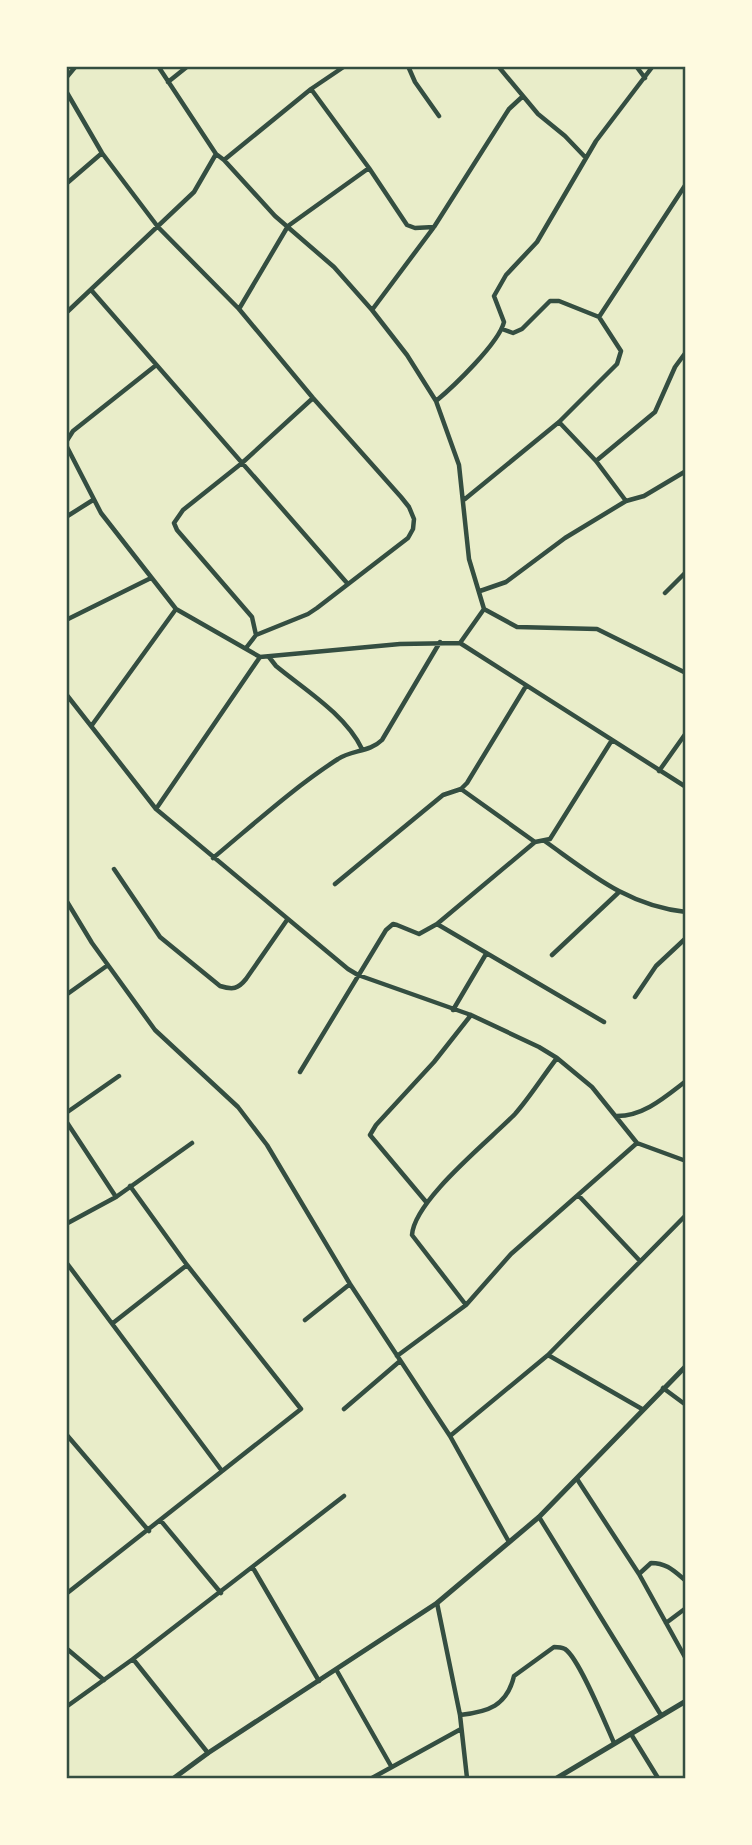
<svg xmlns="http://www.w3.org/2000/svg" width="752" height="1845" font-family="Lato,sans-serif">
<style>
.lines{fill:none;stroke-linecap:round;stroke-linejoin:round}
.minor{stroke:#344e41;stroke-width:4.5}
.tertiary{stroke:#344e41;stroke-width:5}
.neatline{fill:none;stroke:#344e41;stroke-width:2.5}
</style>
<rect width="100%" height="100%" fill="#e9edc9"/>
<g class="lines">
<path class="minor" d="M 158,66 L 216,154 L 224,160 L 275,216 L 334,267 L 372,310 L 407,355 L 436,401 L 459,465 L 469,559 L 484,609 L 460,643 L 686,787
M 408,66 L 415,82 L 439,116
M 498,66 L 538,114 L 565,136 L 586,158
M 636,66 L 645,78
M 66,78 L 76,66
M 168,82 L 188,66
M 311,89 L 369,168 L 407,225 L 415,228 L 434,227
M 66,91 L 102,153 L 158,227 L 239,309 L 313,398 L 401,497 L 409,507 L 414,519 L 413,529 L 408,538 L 317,608 L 308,614 L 256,635 L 246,648
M 224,160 L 311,89 L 345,66
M 66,184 L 102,153
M 92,291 L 347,583
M 239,309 L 288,226 L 369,168
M 372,310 L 434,227 L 509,109 L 522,97
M 66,313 L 194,192 L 216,154
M 502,329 L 513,333 L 522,329 L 550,301 L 559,301 L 599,317 L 686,184
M 436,401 C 453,387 499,343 504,322 L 494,296 L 506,275 L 537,242 L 596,141 L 653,66
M 559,422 L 596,461 L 626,501
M 66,442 L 73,431 L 155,366
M 66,445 L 101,513 L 176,609 L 260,657 L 400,644 L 460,643
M 596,461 L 655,412 L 675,367 L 686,352
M 465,499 L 559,422 L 617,364 L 621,351 L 599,317
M 66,517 L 93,500
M 480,591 L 506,582 L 565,538 L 626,501 L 644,496 L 686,471
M 665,593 L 686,572
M 484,609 L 517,627 L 597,629 L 686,673
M 66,620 L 151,578
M 256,635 L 252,617 L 177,530 L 174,523 L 183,510 L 242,463 L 313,398
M 269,657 L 276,666 C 305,690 345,714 362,749
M 66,694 L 156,809 L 348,969 L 358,975 L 471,1015 L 539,1047 L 557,1058 L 592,1087 L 637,1143 L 686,1161
M 92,725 L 176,609
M 659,771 L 686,733
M 461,789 L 535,842
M 156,809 L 260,657
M 546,842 C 591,874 628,906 686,912
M 213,858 C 254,824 293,788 338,759 C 351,750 370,752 382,740 L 440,642
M 114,869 L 160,937 L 220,986 C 233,990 238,989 246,979 L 287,920
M 335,884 L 443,795 L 461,789 L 467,783 L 526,686
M 66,900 L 92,943 L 155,1030 L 238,1107 L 267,1145 L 350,1284 L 450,1436 L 509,1542
M 437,924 L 604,1022
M 552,955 L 618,893
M 66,995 L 108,965
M 635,997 L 656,966 L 686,938
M 453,1010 L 486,954
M 300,1072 L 386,930 L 393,924 L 397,925 L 419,934 L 437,924 L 535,842 L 550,839 L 612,740
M 66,1113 L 119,1076
M 617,1116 C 644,1116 665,1097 686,1081
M 66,1121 L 116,1197
M 579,1196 L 640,1261
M 427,1203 L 370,1135 L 376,1125 L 434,1062 L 471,1015
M 66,1224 L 116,1197 L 192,1143
M 66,1262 L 222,1471
M 466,1305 L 412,1235 C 414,1200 490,1140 515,1114 C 530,1097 543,1076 557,1058
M 305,1320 L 350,1284
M 113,1323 L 187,1265
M 397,1356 L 466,1305 L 511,1254 L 637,1143
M 663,1388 L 686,1405
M 344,1409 L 400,1361
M 642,1409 L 548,1355 L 686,1215
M 66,1434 L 149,1531
M 450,1436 L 548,1355
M 577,1479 L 639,1574 L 686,1659
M 539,1517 L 661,1715
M 161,1521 L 221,1593
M 253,1568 L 319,1681
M 639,1574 L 651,1563 C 667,1563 674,1571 686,1581
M 66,1594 L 301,1409 L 187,1265 L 130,1186
M 437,1603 L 460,1715 L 467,1778
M 666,1623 L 686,1608
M 66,1648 L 104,1680
M 133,1659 L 208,1753
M 337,1671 L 391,1766
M 66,1707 L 133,1659 L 344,1496
M 460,1715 C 488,1712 507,1706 514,1676 L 554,1647 C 558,1647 561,1647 565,1649 C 579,1658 606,1725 614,1743
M 631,1734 L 658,1778
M 372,1778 L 461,1729"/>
<path class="tertiary" d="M 174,1778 L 208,1753 L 437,1603 L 539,1517 L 686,1366
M 557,1778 L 686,1701"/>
</g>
<rect width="752" height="1845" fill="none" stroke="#fefae0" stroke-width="136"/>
<rect x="68" y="68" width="616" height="1709" class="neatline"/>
</svg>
